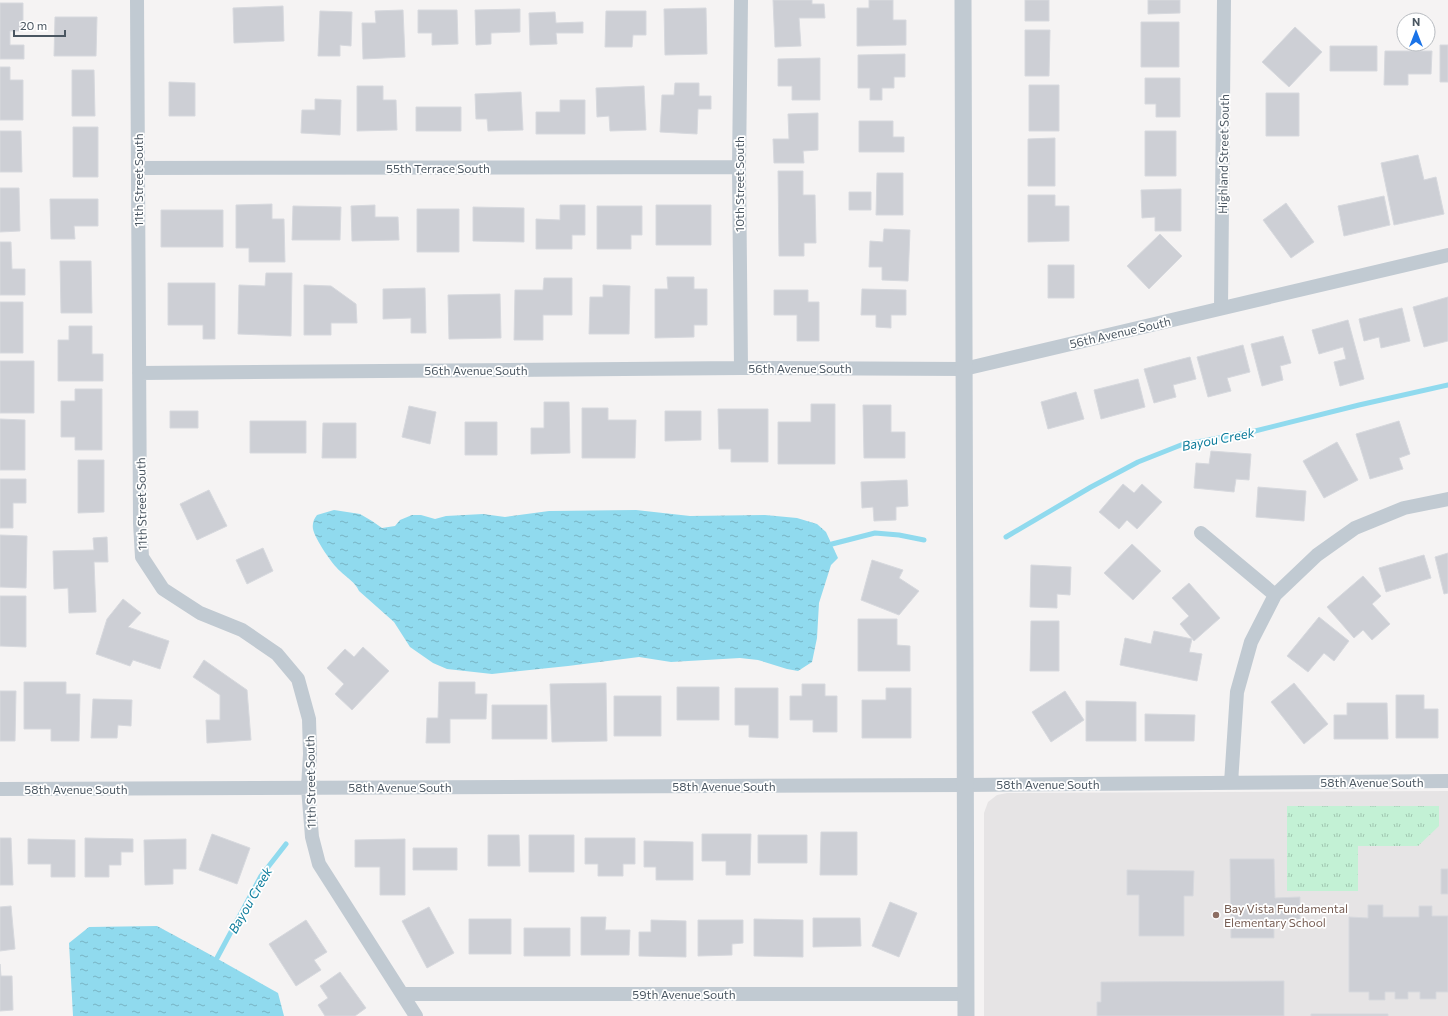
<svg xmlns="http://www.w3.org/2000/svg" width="1448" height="1016" font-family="Commissioner,sans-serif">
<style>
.education{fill:#e6e4e5}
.park{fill:url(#park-tufts)}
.water{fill:url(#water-ripples)}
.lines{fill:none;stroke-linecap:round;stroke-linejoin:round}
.stream{stroke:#90daee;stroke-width:5}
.building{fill:#cdcfd5;stroke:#d7d9de}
.minor{stroke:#c1cad2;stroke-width:14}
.tertiary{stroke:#c1cad2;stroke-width:17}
.education-dot{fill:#8d6e63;stroke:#fff;stroke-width:1.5}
.labels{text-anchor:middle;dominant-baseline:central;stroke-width:3.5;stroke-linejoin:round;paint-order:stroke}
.street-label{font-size:12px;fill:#4a5661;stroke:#fff}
.education-label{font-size:12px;fill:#785e54;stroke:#fff;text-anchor:start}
.water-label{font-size:13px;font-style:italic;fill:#0c7c9b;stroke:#fff}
</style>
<defs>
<pattern id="park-tufts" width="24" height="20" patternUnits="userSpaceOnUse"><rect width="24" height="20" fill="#c3f1d5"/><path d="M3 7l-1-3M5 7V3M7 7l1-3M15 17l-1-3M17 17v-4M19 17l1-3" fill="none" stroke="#a0c6b0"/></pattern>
<pattern id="water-ripples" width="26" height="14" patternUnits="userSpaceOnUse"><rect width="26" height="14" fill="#90daee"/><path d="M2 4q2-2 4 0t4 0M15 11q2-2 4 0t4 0" fill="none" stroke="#78b4c4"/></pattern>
</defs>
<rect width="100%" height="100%" fill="#f5f3f3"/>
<path class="education" d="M 1448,791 L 1448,1016 L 984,1016 L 984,813 L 988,802 L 997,795 L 1007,793 Z"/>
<path class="park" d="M 1287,806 L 1439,806 L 1439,826 L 1418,846 L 1358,846 L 1358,891 L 1287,891 Z"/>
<path class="water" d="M 334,510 L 360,514 L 372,521 L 382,528 L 395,526 L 400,520 L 412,515 L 421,515 L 435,519 L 446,516 L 483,514 L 505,517 L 549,511 L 636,510 L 690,516 L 765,515 L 797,518 L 817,524 L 826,532 L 838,558 L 831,565 L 819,603 L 817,638 L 812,662 L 798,671 L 787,669 L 758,660 L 740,658 L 671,662 L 639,657 L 568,666 L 492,674 L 447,669 L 433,663 L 410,647 L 394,622 L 359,591 C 355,582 347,578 340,571 C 332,564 315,539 313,529 C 312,523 314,519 317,515 Z
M 157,926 L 209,954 L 278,993 L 284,1016 L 73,1016 L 69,943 L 89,927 Z"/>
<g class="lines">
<path class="stream" d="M 1006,537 L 1091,487 L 1138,462 L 1181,445 L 1251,432 L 1359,405 L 1448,385
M 832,544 L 875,533 L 899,535 L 924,540
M 217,958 L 261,876 L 286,844"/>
</g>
<path class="building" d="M 773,0 L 812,0 L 812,4 L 824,4 L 825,18 L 799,18 L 801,46 L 775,47 Z
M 869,0 L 893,0 L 893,20 L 906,20 L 906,45 L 857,46 L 857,8 L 869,8 Z
M 1025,0 L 1049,0 L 1049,21 L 1025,21 Z
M 1148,0 L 1180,0 L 1180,13 L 1148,14 Z
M 0,3 L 23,3 L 23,31 L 10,31 L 10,45 L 24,45 L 24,59 L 0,59 Z
M 283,6 L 284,41 L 234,43 L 233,8 Z
M 706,8 L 707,54 L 665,55 L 664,9 Z
M 520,9 L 520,32 L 491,33 L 491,44 L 476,45 L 475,10 Z
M 403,10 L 405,57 L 363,59 L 362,23 L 376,23 L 375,11 Z
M 418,10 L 457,10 L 458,44 L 432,45 L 432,33 L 418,33 Z
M 320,11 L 352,12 L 351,46 L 340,45 L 340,56 L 318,56 Z
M 606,11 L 646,11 L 646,35 L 633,35 L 632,47 L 605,47 Z
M 555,12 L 556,23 L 583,22 L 583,33 L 556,33 L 557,44 L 530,45 L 529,13 Z
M 55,17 L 97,17 L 96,56 L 54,56 Z
M 1141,22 L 1179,22 L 1179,67 L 1141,67 Z
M 1295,27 L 1322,52 L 1289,87 L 1262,62 Z
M 1025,30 L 1050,30 L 1049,76 L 1025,76 Z
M 1440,45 L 1448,45 L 1448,82 L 1440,82 Z
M 1330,46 L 1377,46 L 1377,71 L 1330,71 Z
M 1385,51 L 1432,51 L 1431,74 L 1408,74 L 1408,85 L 1384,85 Z
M 905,54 L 905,77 L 894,77 L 894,88 L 882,88 L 882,100 L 870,100 L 870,88 L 858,88 L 858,55 Z
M 820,58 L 820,100 L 792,100 L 792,86 L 778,86 L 778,59 Z
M 0,67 L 10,67 L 10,80 L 23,80 L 23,120 L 0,120 Z
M 72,70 L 94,70 L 95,116 L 72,116 Z
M 1145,78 L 1180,78 L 1180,117 L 1156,117 L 1156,104 L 1145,104 Z
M 169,82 L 195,83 L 195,116 L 169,116 Z
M 675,83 L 699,83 L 699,96 L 711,96 L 711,109 L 698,109 L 697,134 L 660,132 L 662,95 L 674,95 Z
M 1029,85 L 1059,85 L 1059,131 L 1029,131 Z
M 357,86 L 383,86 L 383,100 L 396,100 L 397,130 L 357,131 Z
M 644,86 L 646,130 L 610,131 L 609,116 L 597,117 L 596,88 Z
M 521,92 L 523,130 L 488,131 L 487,119 L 476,119 L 475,94 Z
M 1266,93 L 1299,93 L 1299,136 L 1266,136 Z
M 315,99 L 341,100 L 340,135 L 301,133 L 302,110 L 315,110 Z
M 560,100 L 585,100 L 585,134 L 536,134 L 536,112 L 560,112 Z
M 416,107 L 461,107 L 461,131 L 416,131 Z
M 818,113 L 818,150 L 803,151 L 804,163 L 774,163 L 773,139 L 789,139 L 788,114 Z
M 859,121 L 893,121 L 893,137 L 904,137 L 904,152 L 859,152 Z
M 73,127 L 98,127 L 98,177 L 73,177 Z
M 0,131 L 21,131 L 22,172 L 0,172 Z
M 1145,131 L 1176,131 L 1176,176 L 1145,176 Z
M 1055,138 L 1055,186 L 1028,186 L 1028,139 Z
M 1418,155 L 1424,180 L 1436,177 L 1444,214 L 1394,225 L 1381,163 Z
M 778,171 L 803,171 L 803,195 L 815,195 L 816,243 L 804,243 L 804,256 L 779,256 Z
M 877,173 L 903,173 L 903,215 L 876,215 Z
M 0,188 L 19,188 L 20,231 L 0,232 Z
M 1181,189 L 1181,231 L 1155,231 L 1155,217 L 1142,218 L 1141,190 Z
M 849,192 L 871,192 L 871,210 L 849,210 Z
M 1028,195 L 1055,195 L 1055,206 L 1069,206 L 1069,241 L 1028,242 Z
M 1384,196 L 1390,225 L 1344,236 L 1338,206 Z
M 50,199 L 98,199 L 98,226 L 74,226 L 75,239 L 51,239 Z
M 1286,203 L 1314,242 L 1291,258 L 1263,220 Z
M 272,204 L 272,219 L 284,219 L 285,262 L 249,262 L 249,248 L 236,248 L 236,205 Z
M 375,205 L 375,217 L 398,217 L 399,240 L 352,241 L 351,206 Z
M 560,205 L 585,205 L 585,235 L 572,235 L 572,249 L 536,249 L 536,219 L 560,220 Z
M 656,205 L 711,205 L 711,245 L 656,245 Z
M 293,206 L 341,207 L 340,240 L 292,240 Z
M 597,206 L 642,206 L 642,235 L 631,235 L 631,249 L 597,249 Z
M 473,207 L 524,208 L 524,242 L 473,241 Z
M 417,209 L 459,209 L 459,252 L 417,252 Z
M 161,210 L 223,210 L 223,247 L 161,247 Z
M 884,229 L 910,230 L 908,281 L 882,280 L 882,267 L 869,267 L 870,241 L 883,242 Z
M 1160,234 L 1182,256 L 1149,289 L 1127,266 Z
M 0,242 L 11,242 L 12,269 L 25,269 L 25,295 L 0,295 Z
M 60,261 L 91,261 L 92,313 L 61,313 Z
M 1048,265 L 1074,265 L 1074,298 L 1048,298 Z
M 266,273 L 292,273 L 291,336 L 238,334 L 239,285 L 265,286 Z
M 667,277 L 694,277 L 694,289 L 707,289 L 707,325 L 694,325 L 694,337 L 655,338 L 655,289 L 668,289 Z
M 544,278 L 572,278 L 572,315 L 543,315 L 543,340 L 514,340 L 515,290 L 543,290 Z
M 168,283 L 215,283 L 215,339 L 203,339 L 203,325 L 168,325 Z
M 304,285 L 331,286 L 356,304 L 357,323 L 331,323 L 331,335 L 304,335 Z
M 603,285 L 630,286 L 629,334 L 589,334 L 590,297 L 603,297 Z
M 425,288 L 426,333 L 411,333 L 411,318 L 383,319 L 383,289 Z
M 862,289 L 906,290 L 906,315 L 891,315 L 891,328 L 876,327 L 876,315 L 861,315 Z
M 774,290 L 808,290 L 808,302 L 819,302 L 819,341 L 797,341 L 797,315 L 774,315 Z
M 500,294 L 501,338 L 449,339 L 448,295 Z
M 1448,297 L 1448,341 L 1424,347 L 1413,307 Z
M 0,302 L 23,302 L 23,353 L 0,353 Z
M 1402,308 L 1410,341 L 1381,348 L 1379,337 L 1364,341 L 1359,319 Z
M 1348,320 L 1364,379 L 1340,386 L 1334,362 L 1346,359 L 1343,347 L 1319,354 L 1312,330 Z
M 69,326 L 92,326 L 92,354 L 103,354 L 103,381 L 58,381 L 58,340 L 69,340 Z
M 1283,336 L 1291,363 L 1280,366 L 1283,380 L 1262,386 L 1251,344 Z
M 1243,345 L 1250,372 L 1227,378 L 1231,391 L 1208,397 L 1197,357 Z
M 1190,357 L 1196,379 L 1173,385 L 1176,397 L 1154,403 L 1144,369 Z
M 0,361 L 34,361 L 34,413 L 0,413 Z
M 1138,379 L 1145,407 L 1101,419 L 1094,390 Z
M 75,389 L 102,389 L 102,450 L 75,450 L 75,437 L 61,437 L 61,401 L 75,401 Z
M 1076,392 L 1084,419 L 1048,429 L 1041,402 Z
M 544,402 L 569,402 L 570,453 L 531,454 L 531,428 L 544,428 Z
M 811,404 L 835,404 L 835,464 L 778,464 L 778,422 L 811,422 Z
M 863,405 L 891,405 L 891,432 L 905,432 L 905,458 L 864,458 Z
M 409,406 L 436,412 L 430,444 L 402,437 Z
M 582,408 L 608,408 L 608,420 L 636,420 L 635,458 L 582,458 Z
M 718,409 L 768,409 L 768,462 L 731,462 L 731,449 L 719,449 Z
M 170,411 L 198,411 L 198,428 L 170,428 Z
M 665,411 L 701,411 L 701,440 L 665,441 Z
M 0,419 L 25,420 L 25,470 L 0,470 Z
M 250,421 L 306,421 L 306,453 L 250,453 Z
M 1399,421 L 1410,454 L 1399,458 L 1403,469 L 1370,479 L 1356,434 Z
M 465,422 L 497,422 L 497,455 L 465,455 Z
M 323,423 L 356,423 L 356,458 L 322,458 Z
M 1337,442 L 1358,480 L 1324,498 L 1303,461 Z
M 1211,451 L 1251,454 L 1249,480 L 1236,479 L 1234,492 L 1194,488 L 1196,463 L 1209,464 Z
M 78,460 L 104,460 L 104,512 L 78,513 Z
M 0,479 L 26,479 L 26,503 L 13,503 L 13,528 L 0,528 Z
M 907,480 L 908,506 L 896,507 L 896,520 L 874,521 L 873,507 L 862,508 L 861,482 Z
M 1123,484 L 1134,493 L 1142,484 L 1162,502 L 1137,529 L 1127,520 L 1119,529 L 1099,512 Z
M 1258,487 L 1306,491 L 1304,521 L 1256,517 Z
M 209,490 L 227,526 L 197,540 L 180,504 Z
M 0,535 L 27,536 L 26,588 L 0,587 Z
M 107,537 L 108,562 L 94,562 L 96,612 L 69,613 L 68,588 L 54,589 L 53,551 L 94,550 L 93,538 Z
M 1132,544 L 1161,571 L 1133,600 L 1104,573 Z
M 263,548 L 273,571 L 247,584 L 236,560 Z
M 1448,553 L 1448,593 L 1444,594 L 1435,557 Z
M 1424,555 L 1431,578 L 1386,592 L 1379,568 Z
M 872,560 L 903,570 L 899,578 L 919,591 L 899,615 L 861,600 Z
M 1031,565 L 1071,567 L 1070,595 L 1057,594 L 1057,608 L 1030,607 Z
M 1363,576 L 1381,596 L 1372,604 L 1390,624 L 1372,640 L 1363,630 L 1354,638 L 1327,607 Z
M 1189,583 L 1220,618 L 1194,641 L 1180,624 L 1189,616 L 1172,598 Z
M 0,596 L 26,596 L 26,647 L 0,646 Z
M 123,599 L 141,613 L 128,627 L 169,641 L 160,669 L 133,660 L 130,666 L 96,654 L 107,619 Z
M 1319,617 L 1349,641 L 1334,661 L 1324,653 L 1308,672 L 1287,656 Z
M 858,619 L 897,619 L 897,645 L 910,646 L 910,671 L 858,671 Z
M 1031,621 L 1059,621 L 1059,671 L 1030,671 Z
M 1154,631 L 1192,639 L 1189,652 L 1202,654 L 1197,681 L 1120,665 L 1125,638 L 1151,644 Z
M 363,647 L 389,671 L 352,710 L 335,694 L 344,684 L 327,668 L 345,649 L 354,657 Z
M 204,660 L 247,690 L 251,740 L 207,743 L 206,720 L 220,720 L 220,695 L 193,677 Z
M 24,682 L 66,682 L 66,694 L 80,694 L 79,741 L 51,741 L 51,729 L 24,729 Z
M 439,682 L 475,682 L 475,694 L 487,694 L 486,719 L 450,719 L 450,743 L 426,743 L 427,718 L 438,718 Z
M 606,683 L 607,741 L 552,742 L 550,684 Z
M 1294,683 L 1328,724 L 1304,744 L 1271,702 Z
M 802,684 L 825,684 L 825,696 L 837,696 L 837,732 L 813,732 L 813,720 L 790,720 L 790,696 L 802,696 Z
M 677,687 L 719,687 L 719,720 L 677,720 Z
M 735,688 L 778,688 L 778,738 L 749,737 L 749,725 L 735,725 Z
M 886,688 L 911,688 L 911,738 L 862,738 L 862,700 L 886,700 Z
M 0,691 L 16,691 L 15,741 L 0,741 Z
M 1065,691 L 1084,720 L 1051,742 L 1032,712 Z
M 1396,695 L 1424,695 L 1424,709 L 1438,709 L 1438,738 L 1396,738 Z
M 614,696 L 661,696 L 661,736 L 614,736 Z
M 93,699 L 132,700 L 131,726 L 118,725 L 117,738 L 91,738 Z
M 1086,701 L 1136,702 L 1136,741 L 1086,741 Z
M 1347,703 L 1387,703 L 1388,739 L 1334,739 L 1334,715 L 1347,715 Z
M 492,705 L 547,705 L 547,739 L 492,739 Z
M 1145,714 L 1195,715 L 1194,741 L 1145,741 Z
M 821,832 L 857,832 L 857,875 L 820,875 Z
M 212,834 L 250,848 L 237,884 L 199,870 Z
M 702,834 L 751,834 L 750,875 L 726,875 L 726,861 L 702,861 Z
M 488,835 L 519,835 L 520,866 L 488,866 Z
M 529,835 L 574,835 L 574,872 L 529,872 Z
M 758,835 L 807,835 L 807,863 L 758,863 Z
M 0,838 L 11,838 L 13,885 L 0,885 Z
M 85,838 L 133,839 L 133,852 L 121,852 L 121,865 L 109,865 L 109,877 L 85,877 Z
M 585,838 L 635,838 L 635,864 L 623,864 L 623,876 L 598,876 L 598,864 L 585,864 Z
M 28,839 L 75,840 L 75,877 L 51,877 L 51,864 L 28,864 Z
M 186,839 L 186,869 L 173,869 L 173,884 L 145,885 L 144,840 Z
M 405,839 L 405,895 L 380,895 L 380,867 L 355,867 L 355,840 Z
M 644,841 L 693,842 L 693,880 L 656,880 L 656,867 L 644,867 Z
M 413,848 L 457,848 L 457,870 L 413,870 Z
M 1230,859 L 1274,859 L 1275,898 L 1300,897 L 1300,923 L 1274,923 L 1274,938 L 1231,938 Z
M 1441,869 L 1448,869 L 1448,894 L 1441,894 Z
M 1127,870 L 1194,871 L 1193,896 L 1184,896 L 1184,936 L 1139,936 L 1139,895 L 1127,895 Z
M 890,902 L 917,913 L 899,957 L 872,946 Z
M 1368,905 L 1383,905 L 1383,917 L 1419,917 L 1419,906 L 1432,906 L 1432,916 L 1448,916 L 1448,992 L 1436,992 L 1436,999 L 1420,999 L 1420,992 L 1408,992 L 1408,999 L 1395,999 L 1395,992 L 1385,992 L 1385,1000 L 1369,1000 L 1369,992 L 1349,992 L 1349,917 L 1368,918 Z
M 11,906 L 15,949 L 0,951 L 0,907 Z
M 429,907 L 454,953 L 427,968 L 402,921 Z
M 581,917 L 606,917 L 605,930 L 630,930 L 629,955 L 581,955 Z
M 813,918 L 860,918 L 861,946 L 813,947 Z
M 469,919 L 511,919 L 511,954 L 469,954 Z
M 754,919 L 803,920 L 803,957 L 754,956 Z
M 306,920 L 327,952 L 314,960 L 321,970 L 296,986 L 269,944 Z
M 651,920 L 686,921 L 686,957 L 639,956 L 639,932 L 651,932 Z
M 698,920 L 743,920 L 743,943 L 732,944 L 732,955 L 698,956 Z
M 524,928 L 570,928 L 570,956 L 524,956 Z
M 0,964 L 1,976 L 12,976 L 13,1010 L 0,1011 Z
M 340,972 L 366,1008 L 355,1016 L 325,1016 L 318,1005 L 328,998 L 320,986 Z
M 1284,981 L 1284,1016 L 1097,1016 L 1097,1002 L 1101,1002 L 1101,982 Z
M 1311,1014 L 1388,1014 L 1388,1016 L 1311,1016 Z"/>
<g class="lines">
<path class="minor" d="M 137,0 L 140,523 L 142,557 L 163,589 L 200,613 L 242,630 L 277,654 L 298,679 L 309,719 L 310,754 L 308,788 L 312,837 L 319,864 L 416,1016
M 138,168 L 739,167
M 1221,308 L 1224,0
M 741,368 L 739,167 L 741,0
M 139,373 L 741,368 L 964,369 L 1448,255
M 1201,533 L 1275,595
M 1231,783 L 1237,692 L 1251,642 L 1275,595 L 1317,555 L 1355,528 L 1404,508 L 1448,499
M 0,789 L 965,785 L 1448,781
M 403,994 L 966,994"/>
<path class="tertiary" d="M 963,0 L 966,1016"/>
</g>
<circle class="education-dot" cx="1216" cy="915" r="4"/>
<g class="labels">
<g class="street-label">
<text transform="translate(1223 154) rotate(-89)">Highland Street South</text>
<text x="438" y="168">55th Terrace South</text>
<text transform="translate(138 180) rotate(-90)">11th Street South</text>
<text transform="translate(739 184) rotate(-90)">10th Street South</text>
<text transform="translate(1120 332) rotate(-13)">56th Avenue South</text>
<text x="800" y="368">56th Avenue South</text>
<text x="476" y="370">56th Avenue South</text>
<text transform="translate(141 504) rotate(-91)">11th Street South</text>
<text transform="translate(310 782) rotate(-91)">11th Street South</text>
<text x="1372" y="782">58th Avenue South</text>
<text x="1048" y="784">58th Avenue South</text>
<text x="724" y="786">58th Avenue South</text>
<text x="400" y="787">58th Avenue South</text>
<text x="76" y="789">58th Avenue South</text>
<text x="684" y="994">59th Avenue South</text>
</g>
<g class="education-label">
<text x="1224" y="908">Bay Vista Fundamental<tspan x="1224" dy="14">Elementary School</tspan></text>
</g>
<g class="water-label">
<text transform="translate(1218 439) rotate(-11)">Bayou Creek</text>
<text transform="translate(250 900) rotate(-60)">Bayou Creek</text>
</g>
</g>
<g transform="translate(1416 32)"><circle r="19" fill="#ffffff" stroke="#b7bbc0"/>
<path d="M0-3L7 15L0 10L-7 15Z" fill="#1a73e8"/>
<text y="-6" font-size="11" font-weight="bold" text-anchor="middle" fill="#4a5661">N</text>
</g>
<path d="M14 30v6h51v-6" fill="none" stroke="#4a5661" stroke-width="2"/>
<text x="20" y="30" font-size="12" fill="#4a5661" stroke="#ffffff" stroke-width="3" paint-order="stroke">20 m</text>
</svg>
